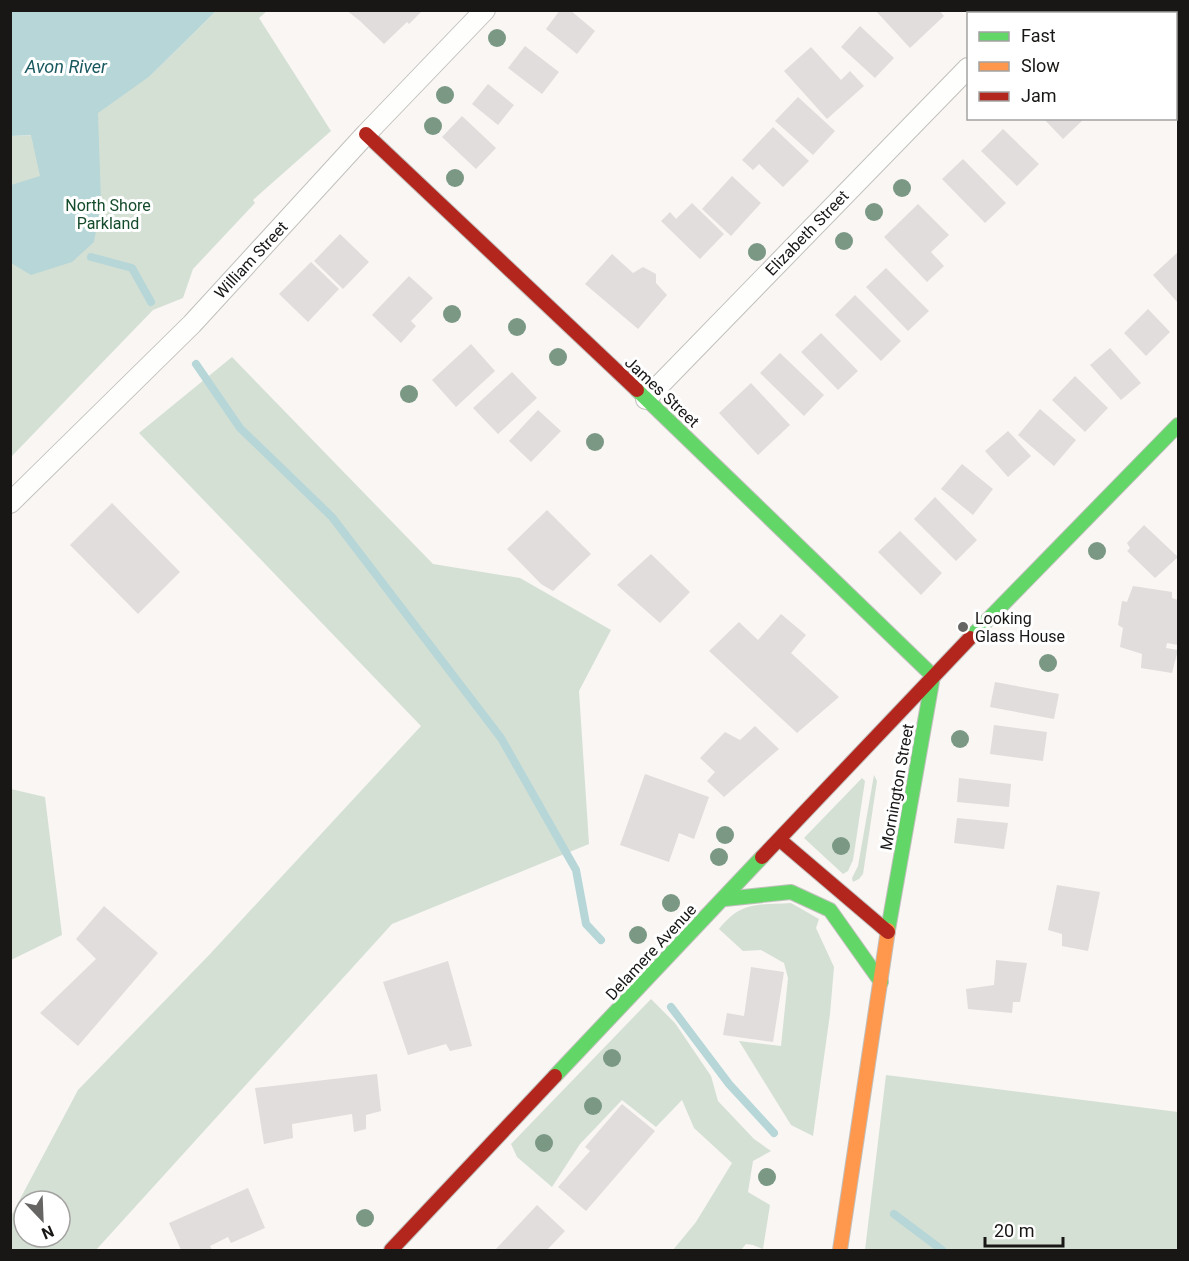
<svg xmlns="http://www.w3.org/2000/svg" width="1189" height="1261" font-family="Roboto,sans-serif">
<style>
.green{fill:#d5e0d5;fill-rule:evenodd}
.water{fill:#b6d6d8}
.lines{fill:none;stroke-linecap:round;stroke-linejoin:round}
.stream{stroke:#b6d6d8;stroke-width:8}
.building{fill:#e0dddc}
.street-casing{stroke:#c1c0bd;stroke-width:22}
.fast-casing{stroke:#c1c0bd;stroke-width:16}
.slow-casing{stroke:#c1c0bd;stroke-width:16}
.jam-casing{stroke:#c1c0bd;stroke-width:16}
.street{stroke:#fefefd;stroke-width:20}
.fast{stroke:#63d668;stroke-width:14}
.slow{stroke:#ff974d;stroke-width:14}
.jam{stroke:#b3261e;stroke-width:14}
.tree{fill:#7b9885}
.poi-dot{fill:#676563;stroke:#fff;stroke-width:2}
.labels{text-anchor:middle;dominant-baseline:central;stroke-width:6;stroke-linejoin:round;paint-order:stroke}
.park-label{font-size:16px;fill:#144b2b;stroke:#fff}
.street-label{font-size:16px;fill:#191715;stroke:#fff}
.poi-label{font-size:16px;fill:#191715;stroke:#fff;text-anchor:start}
.water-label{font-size:18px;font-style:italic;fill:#19595f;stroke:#fff}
</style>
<rect width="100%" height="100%" fill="#f9f6f3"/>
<path class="green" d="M 216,11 L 267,11 L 259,18 L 331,131 L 253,200 L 255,203 L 193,269 L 183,298 L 153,310 L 11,457 L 11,136 L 34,135 L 150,76 Z
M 232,357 L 433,564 L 520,578 L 611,630 L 579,691 L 589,844 L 392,924 L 96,1250 L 11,1250 L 11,1216 L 78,1090 L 210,954 L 421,726 L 139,433 ZM 24,1201 L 60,1201 L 60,1237 L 24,1237 Z
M 874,775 L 877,781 L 863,874 L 859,879 L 853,882 L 852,878 L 858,866 Z
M 862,778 L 865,781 L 853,860 L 848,871 L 843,874 L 804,838 Z
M 11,789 L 45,797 L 62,935 L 11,960 Z
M 791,903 L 819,919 L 816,928 L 834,967 L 830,1014 L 813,1136 L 791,1125 L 739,1041 L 781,1046 L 788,978 L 784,963 L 761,950 L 743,951 L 719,929 C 741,901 758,905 791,903 Z
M 651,999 L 675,1023 L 711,1076 L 718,1101 L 754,1139 L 771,1151 L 753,1161 L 748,1192 L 770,1205 L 763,1249 L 753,1245 L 746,1244 L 741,1250 L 673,1250 L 696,1222 L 732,1163 L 694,1128 L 682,1100 L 656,1127 L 622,1100 L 580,1144 L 552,1187 L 517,1157 L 511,1144 Z
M 886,1075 L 1178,1112 L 1178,1250 L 865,1250 Z"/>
<path class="water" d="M 11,10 L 216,11 L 150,76 L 98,113 L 101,202 L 94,242 L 72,262 L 31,275 L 11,263 L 11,185 L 40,176 L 31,135 L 11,136 Z"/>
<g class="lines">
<path class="stream" d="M 91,257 L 132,268 L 151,302
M 196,364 L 240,428 L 332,517 L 501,738 L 576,870 L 586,924 L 601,940
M 671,1007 L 729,1084 L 774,1133
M 894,1214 L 942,1250"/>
</g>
<path class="building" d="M 346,10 L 423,10 L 409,24 L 407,22 L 384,44 L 360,21 Z
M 560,10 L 570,10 L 595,31 L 577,54 L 546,29 Z
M 875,10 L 939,10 L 944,16 L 910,48 Z
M 860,26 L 894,58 L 875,78 L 841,47 Z
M 525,46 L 559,72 L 542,94 L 508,68 Z
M 811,47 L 841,80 L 850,71 L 864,86 L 827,119 L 784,71 Z
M 488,84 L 514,105 L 498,125 L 472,104 Z
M 798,97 L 835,131 L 813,155 L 775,121 Z
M 462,116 L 496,148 L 476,169 L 442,137 Z
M 1043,118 L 1085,118 L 1063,139 Z
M 773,127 L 809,161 L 783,187 L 759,164 L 753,170 L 742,160 Z
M 1003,129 L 1039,164 L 1017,186 L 981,151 Z
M 963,159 L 1006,203 L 985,223 L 942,179 Z
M 732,176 L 761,203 L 731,236 L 702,209 Z
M 692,203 L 724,234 L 700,259 L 661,221 L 670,212 L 676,219 Z
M 918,204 L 949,235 L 931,252 L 944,266 L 927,282 L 884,237 Z
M 340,234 L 369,262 L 343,289 L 314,261 Z
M 1178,252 L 1178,303 L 1153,275 Z
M 612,254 L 633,273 L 643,267 L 656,274 L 656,283 L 667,295 L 638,329 L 585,284 Z
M 311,262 L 339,289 L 308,322 L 279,294 Z
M 886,268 L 929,311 L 908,331 L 866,287 Z
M 409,276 L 433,298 L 411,321 L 416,326 L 401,343 L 372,315 Z
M 855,295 L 901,341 L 881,361 L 835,315 Z
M 1148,309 L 1170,332 L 1146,356 L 1124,333 Z
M 821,333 L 858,371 L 838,390 L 801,352 Z
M 471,344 L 495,371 L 456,407 L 432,380 Z
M 1110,348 L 1141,383 L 1121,400 L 1090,365 Z
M 780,353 L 824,395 L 804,416 L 760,373 Z
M 512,372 L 537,398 L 498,434 L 473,408 Z
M 1075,376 L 1108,408 L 1085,432 L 1052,400 Z
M 751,383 L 790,425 L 758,455 L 719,413 Z
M 1040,409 L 1076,440 L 1054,466 L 1018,435 Z
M 538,410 L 561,431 L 531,462 L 509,441 Z
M 1008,431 L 1031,456 L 1008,477 L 985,451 Z
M 962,464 L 993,489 L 973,515 L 941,489 Z
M 935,497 L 977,540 L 956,561 L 914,519 Z
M 112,503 L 180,572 L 138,614 L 70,545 Z
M 547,510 L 591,554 L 553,591 L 541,584 L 507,549 Z
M 1144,525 L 1178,557 L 1155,578 L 1127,551 L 1130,548 L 1127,543 Z
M 900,531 L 942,573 L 921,595 L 878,552 Z
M 651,554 L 690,592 L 660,623 L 617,585 Z
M 1133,586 L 1172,592 L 1172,598 L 1178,600 L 1178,645 L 1167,643 L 1166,648 L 1178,650 L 1172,673 L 1141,668 L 1142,654 L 1120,647 L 1123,628 L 1118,625 L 1122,601 L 1127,602 Z
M 781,614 L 806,635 L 791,653 L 839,697 L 797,733 L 709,651 L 739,622 L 758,640 Z
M 995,682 L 1059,694 L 1054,719 L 990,707 Z
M 994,725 L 1047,732 L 1043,761 L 990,754 Z
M 755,726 L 779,749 L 724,797 L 707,781 L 715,772 L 700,758 L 725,732 L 740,740 Z
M 645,774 L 709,797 L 694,839 L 679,833 L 669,862 L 620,845 Z
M 959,778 L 1011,784 L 1009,807 L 957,802 Z
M 957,818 L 1008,823 L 1004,849 L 954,843 Z
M 1057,885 L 1100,892 L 1088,951 L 1062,946 L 1062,934 L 1048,930 Z
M 104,906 L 158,953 L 78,1046 L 40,1013 L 96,959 L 76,939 Z
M 996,960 L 1027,963 L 1020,1002 L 1013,1002 L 1012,1013 L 968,1009 L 966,989 L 994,985 Z
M 448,961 L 472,1046 L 450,1051 L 446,1044 L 408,1055 L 383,982 Z
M 751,967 L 784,972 L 773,1042 L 723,1035 L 727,1013 L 744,1016 Z
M 377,1074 L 381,1111 L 366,1115 L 366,1129 L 354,1132 L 352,1114 L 292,1124 L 293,1138 L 264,1144 L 255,1088 Z
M 622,1104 L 655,1131 L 586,1211 L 558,1187 L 590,1151 L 585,1147 Z
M 248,1188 L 265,1228 L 231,1243 L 228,1237 L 210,1246 L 212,1250 L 181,1250 L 169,1223 Z
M 537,1205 L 565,1231 L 547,1250 L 495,1250 Z"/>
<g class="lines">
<g class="street-casing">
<path id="street" d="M 1022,14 L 1025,10
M 646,399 L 968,68
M 10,503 L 192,324 L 366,134 L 485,10"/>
</g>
<g class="fast-casing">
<path id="fast" d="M 637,390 L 933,676
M 970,638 L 1178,425
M 725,899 L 791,892 L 830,910 L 881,982
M 888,930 L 933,676
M 555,1076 L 762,857"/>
</g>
<g class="slow-casing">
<path id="slow" d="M 840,1250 L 888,930"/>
</g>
<g class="jam-casing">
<path id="jam" d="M 366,134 L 637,390
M 780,840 L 888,932
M 762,857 L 970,638
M 391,1250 L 555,1076"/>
</g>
<use href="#street" class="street"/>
<use href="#fast" class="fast"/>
<use href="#slow" class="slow"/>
<use href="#jam" class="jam"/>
</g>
<g class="tree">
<circle cx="497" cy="38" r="9"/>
<circle cx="445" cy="95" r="9"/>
<circle cx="433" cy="126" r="9"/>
<circle cx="455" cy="178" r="9"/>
<circle cx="902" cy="188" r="9"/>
<circle cx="874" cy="212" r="9"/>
<circle cx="844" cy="241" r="9"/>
<circle cx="757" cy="252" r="9"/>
<circle cx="452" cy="314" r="9"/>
<circle cx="517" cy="327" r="9"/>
<circle cx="558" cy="357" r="9"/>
<circle cx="409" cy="394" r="9"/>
<circle cx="595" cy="442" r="9"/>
<circle cx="1097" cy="551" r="9"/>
<circle cx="1048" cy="663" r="9"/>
<circle cx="960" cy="739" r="9"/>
<circle cx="725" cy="835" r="9"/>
<circle cx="841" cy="846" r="9"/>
<circle cx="719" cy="857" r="9"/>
<circle cx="671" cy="903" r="9"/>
<circle cx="638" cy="935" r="9"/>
<circle cx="612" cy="1058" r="9"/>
<circle cx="593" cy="1106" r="9"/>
<circle cx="544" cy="1143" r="9"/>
<circle cx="767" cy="1177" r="9"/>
<circle cx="365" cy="1218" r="9"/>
</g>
<circle class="poi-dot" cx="963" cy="627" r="6"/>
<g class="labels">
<g class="park-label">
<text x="108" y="205">North Shore<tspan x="108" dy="18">Parkland</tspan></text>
</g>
<g class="street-label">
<text transform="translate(807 233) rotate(-46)">Elizabeth Street</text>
<text transform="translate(251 260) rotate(-47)">William Street</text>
<text transform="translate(662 392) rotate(43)">James Street</text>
<text transform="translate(897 787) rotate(-80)">Mornington Street</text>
<text transform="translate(651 952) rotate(-47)">Delamere Avenue</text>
</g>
<g class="poi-label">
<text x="975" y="618">Looking<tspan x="975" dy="18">Glass House</tspan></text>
</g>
<g class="water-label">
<text x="66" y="66">Avon River</text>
</g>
</g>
<rect width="1189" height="1261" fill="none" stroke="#191715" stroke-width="24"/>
<rect x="967" y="12" width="210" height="108" fill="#ffffff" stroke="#a3a2a1" stroke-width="1.5"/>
<rect x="979" y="32" width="30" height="9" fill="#63d668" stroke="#a3a2a1" stroke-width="1.5"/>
<text x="1021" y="42" font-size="18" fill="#191715">Fast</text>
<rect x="979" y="62" width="30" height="9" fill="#ff974d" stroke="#a3a2a1" stroke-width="1.5"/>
<text x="1021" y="72" font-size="18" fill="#191715">Slow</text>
<rect x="979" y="92" width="30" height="9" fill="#b3261e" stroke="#a3a2a1" stroke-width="1.5"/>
<text x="1021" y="102" font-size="18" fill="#191715">Jam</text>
<g transform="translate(42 1219) rotate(157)"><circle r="28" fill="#ffffff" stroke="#a3a2a1" stroke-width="1.5"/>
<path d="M0-4.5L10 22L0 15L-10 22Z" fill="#676563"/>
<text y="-9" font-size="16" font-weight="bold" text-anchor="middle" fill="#191715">N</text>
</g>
<path d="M985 1237v9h78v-9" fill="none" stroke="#191715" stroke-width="3"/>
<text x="994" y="1237" font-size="18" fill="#191715" stroke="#ffffff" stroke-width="4.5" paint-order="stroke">20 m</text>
</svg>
